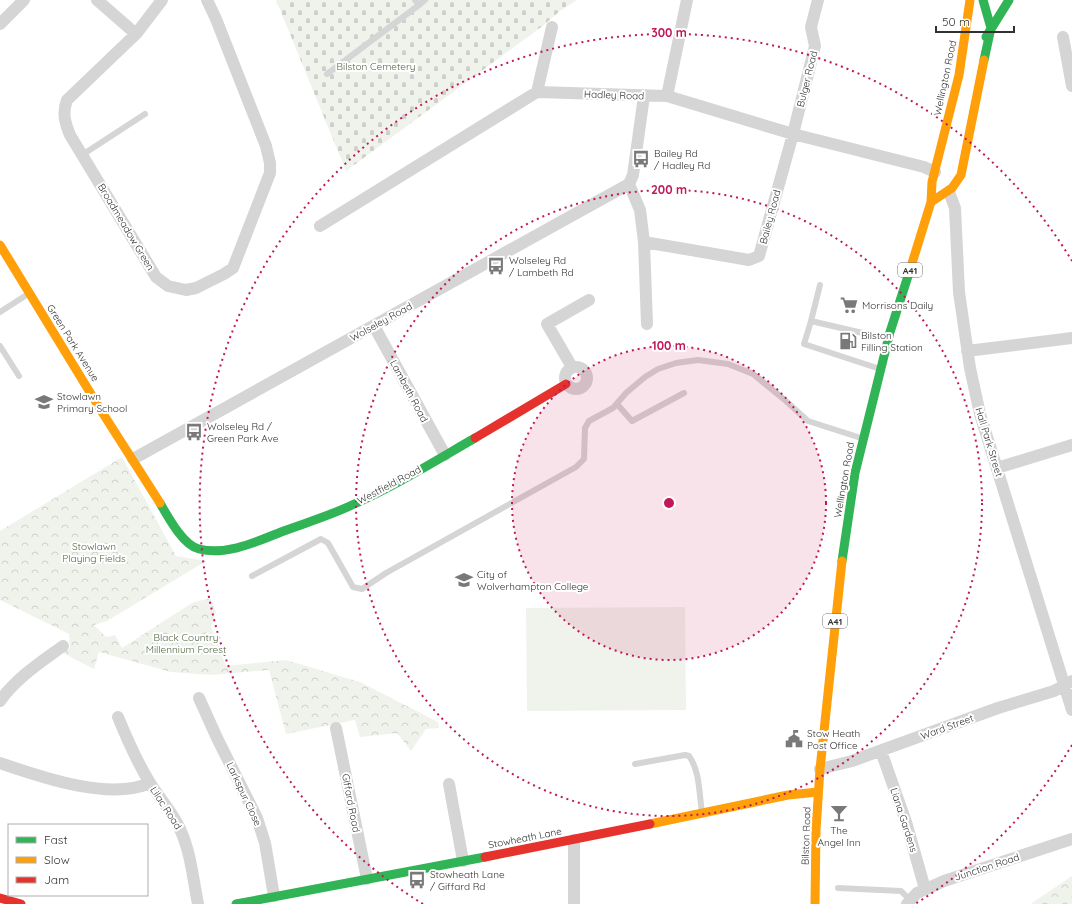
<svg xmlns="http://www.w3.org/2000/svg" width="1072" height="904" font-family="Quicksand,sans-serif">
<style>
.forest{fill:url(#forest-crowns)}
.cemetery{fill:url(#cemetery-stones)}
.pitch{fill:#f0f3ec}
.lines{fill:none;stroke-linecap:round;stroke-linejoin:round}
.lane{stroke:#d5d5d5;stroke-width:6}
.street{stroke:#d5d5d5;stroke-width:12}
.fast{stroke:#30b455;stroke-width:9}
.slow{stroke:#ff9f0a;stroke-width:9}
.jam{stroke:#e5322d;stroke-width:9}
.ring{fill:none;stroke:#c2185b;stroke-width:2;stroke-dasharray:2 4}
.labels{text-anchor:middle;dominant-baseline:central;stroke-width:4;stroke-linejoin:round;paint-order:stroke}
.shield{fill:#fff;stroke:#6f6f6f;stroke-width:1}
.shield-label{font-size:9px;font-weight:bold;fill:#313131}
.park-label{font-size:10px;fill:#516842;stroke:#fff}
.street-label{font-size:10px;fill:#313131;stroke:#fff}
.poi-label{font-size:10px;fill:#313131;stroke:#fff;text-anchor:start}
.centre{fill:#c2185b;stroke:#fff;stroke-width:2}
.ring-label{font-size:12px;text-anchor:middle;font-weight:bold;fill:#c2185b;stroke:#fff;stroke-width:4;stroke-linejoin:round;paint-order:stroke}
</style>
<defs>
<pattern id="forest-crowns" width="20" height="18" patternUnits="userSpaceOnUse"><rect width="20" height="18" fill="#f0f3ec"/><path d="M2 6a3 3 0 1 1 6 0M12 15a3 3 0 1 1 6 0" fill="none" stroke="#ced1cb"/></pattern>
<pattern id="cemetery-stones" width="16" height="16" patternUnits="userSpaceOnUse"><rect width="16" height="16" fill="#f0f3ec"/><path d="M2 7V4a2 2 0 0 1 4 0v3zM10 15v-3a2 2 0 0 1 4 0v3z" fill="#ced1cb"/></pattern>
</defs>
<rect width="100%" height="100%" fill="#fff"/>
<path class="forest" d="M 122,457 L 176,556 L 206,561 L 107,621 L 94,625 L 106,637 L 115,635 L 122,648 L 192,603 L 210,598 L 216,612 L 211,627 L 226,666 L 286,660 L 360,682 L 438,722 L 439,728 L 426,729 L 411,751 L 397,733 L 360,737 L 355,720 L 286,734 L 269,670 L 211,675 L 171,672 L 99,652 L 94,669 L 63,653 L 70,648 L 69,634 L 0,600 L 0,531 Z
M 1072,876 L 1072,904 L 1032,904 L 1032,903 Z"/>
<path class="cemetery" d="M 276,0 L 577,0 L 560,11 L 544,25 L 346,171 Z"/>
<path class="pitch" d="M 685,607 L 686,710 L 527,711 L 526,608 Z"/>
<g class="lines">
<path class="lane" d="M 415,0 L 419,5 L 425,0
M 327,74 L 419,5
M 82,155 L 145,114
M 0,312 L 28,294
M 811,321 L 820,285
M 0,346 L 19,376
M 877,368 L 804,344 L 811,321 L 884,338
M 617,404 L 632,421 L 684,393
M 252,576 L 321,539 L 328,543 L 353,587 L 362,589 L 386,573 L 576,467 L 584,459 L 585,428 L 589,421 L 613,408 L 626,393 L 645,377 L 658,369 L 676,363 L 698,360 L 728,364 L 753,374 L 786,401 L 808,421 L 861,438
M 635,764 L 685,755 L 689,756 C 700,771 699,794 702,812
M 838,888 L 901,891 L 910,900"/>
<path class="street" d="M 97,0 L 136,34
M 162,0 L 136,34 L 67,100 C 62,113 65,123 70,135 L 156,277 L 168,286 L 186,290 L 196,288 L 224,274 L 233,268 L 270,173 L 270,163 L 266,146 L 216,19 L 207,0
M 0,24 L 24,0
M 1063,37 L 1072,86
M 537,92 L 552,27
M 644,96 L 633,175 L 629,184 L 640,210 L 644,242 L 647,324
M 667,96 L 687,0
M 949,192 L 955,208 L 959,292 L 970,368 L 980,414 L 1072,710
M 320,226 L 537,92 L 667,96 L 793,134 L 924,167 L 935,172
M 644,242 L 749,260 L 759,256 L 793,134 L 815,46 L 811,27 L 818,0
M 374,326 L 445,455
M 967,351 L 1072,338
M565 378a11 11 0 1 1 22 0a11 11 0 1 1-22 0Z
M 572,367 L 547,324 L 589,300
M 133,459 L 629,184
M 997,468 L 1072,445
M 199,698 L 217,738 L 257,818 L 265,843 L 274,896
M 0,701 C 16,678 41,662 63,646
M 118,717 C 127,739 137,762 150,783 C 160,799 173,813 180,829 C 191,853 193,879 198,904
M 336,728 L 367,879
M 881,751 L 906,822 L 925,889
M 0,763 C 41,777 109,801 150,783
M 820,769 L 852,761 L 998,708 L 1054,691 L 1072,681
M 449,784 L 463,861
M 574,840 L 574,904
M 907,904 L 917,893 L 944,881 L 1072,839"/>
<path class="fast" d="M 983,0 L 991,28 L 984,60
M 986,37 L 1009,0
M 160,503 C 168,517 183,545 199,549 C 226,556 256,542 281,532 C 305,523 329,516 352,505 C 395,486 435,461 475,438
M 842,561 L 855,473 L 890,332 L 909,273
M 236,904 L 485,857"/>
<path class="slow" d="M 931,202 L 952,188 L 961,175 L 984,60
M 0,245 L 102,412 L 160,503
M 909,273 L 931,202 L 932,182 L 959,75 L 970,0
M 650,824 L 788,795 L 818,792
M 815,904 L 816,830 L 820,769 L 842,561"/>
<path class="jam" d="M 475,438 L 566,384
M 485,857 L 650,824
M 0,898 L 21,904"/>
</g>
<circle cx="669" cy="503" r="157" fill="#c2185b" fill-opacity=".12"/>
<g class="ring">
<circle cx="669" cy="503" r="157"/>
<circle cx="669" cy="503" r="313"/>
<path d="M1072 745A470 470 0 0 1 915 904M423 904A470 470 0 1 1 1072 261"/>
</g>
<defs>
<g id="bus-bare" transform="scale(1.38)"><path d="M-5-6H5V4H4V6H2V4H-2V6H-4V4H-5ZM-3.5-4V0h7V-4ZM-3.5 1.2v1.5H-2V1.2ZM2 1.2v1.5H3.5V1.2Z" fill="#797979" stroke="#fff" stroke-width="2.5" paint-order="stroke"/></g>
<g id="supermarket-bare" transform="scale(1.38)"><path d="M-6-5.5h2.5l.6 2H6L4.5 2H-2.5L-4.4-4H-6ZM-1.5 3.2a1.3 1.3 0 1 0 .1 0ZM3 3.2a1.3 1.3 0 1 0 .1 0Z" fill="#797979" stroke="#fff" stroke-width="2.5" paint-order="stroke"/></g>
<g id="fuel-bare" transform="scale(1.38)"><path d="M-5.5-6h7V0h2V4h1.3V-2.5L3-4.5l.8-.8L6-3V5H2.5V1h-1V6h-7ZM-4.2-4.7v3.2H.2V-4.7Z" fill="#797979" stroke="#fff" stroke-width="2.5" paint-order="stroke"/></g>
<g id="school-bare" transform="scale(1.38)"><path d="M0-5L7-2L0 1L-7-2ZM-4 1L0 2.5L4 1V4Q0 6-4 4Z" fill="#797979" stroke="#fff" stroke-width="2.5" paint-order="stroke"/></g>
<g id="university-bare" transform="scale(1.38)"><path d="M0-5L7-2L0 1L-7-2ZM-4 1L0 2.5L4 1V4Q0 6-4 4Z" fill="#797979" stroke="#fff" stroke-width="2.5" paint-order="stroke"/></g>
<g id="civic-bare" transform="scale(1.38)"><path d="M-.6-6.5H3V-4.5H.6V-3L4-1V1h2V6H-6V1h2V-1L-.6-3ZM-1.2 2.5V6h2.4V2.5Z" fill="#797979" stroke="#fff" stroke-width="2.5" paint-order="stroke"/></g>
<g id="bar-bare" transform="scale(1.38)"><path d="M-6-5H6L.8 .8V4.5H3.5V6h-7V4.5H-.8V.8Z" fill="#797979" stroke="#fff" stroke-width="2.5" paint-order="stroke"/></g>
</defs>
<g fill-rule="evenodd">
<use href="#bus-bare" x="641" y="159"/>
<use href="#bus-bare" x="496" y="266"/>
<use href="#supermarket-bare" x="849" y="305"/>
<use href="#fuel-bare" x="848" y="341"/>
<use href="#school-bare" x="44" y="402"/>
<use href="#bus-bare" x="194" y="432"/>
<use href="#university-bare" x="464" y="580"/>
<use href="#civic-bare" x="794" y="739"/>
<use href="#bar-bare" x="839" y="813"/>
<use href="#bus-bare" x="417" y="880"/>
</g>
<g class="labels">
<g class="shield">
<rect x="898" y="263" width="24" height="14" rx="3"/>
<rect x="823" y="614" width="24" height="14" rx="3"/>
</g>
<g class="shield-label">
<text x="910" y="270">A41</text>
<text x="835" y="621">A41</text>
</g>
<g class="park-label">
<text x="376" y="66">Bilston Cemetery</text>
<text x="94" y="546">Stowlawn<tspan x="94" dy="12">Playing Fields</tspan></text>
<text x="186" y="637">Black Country<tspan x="186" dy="12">Millennium Forest</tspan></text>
</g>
<g class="street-label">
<text transform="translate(945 78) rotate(-78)">Wellington Road</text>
<text transform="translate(807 79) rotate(-76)">Bulger Road</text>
<text transform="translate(614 95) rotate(2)">Hadley Road</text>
<text transform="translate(770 217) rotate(-75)">Bailey Road</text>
<text transform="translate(126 227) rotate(59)">Broadmeadow Green</text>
<text transform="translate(381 322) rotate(-29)">Wolseley Road</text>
<text transform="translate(73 343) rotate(58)">Green Park Avenue</text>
<text transform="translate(409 391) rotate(62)">Lambeth Road</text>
<text transform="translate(989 442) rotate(73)">Hall Park Street</text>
<text transform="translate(844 480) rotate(-80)">Wellington Road</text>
<text transform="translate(389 485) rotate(-28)">Westfield Road</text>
<text transform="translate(947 727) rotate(-20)">Ward Street</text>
<text transform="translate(244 794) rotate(65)">Larkspur Close</text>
<text transform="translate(351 803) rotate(79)">Giffard Road</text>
<text transform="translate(166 808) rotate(57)">Lilac Road</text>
<text transform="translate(904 820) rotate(72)">Liana Gardens</text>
<text transform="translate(806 836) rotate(-88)">Bilston Road</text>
<text transform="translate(525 838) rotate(-11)">Stowheath Lane</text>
<text transform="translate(987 867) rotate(-18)">Junction Road</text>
</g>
<g class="poi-label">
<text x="654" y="153">Bailey Rd<tspan x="654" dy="12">/ Hadley Rd</tspan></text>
<text x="509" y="260">Wolseley Rd<tspan x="509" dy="12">/ Lambeth Rd</tspan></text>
<text x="862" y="305">Morrisons Daily</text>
<text x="861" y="335">Bilston<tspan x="861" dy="12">Filling Station</tspan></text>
<text x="57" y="396">Stowlawn<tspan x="57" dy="12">Primary School</tspan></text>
<text x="207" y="426">Wolseley Rd /<tspan x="207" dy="12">Green Park Ave</tspan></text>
<text x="477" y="574">City of<tspan x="477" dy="12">Wolverhampton College</tspan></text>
<text x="807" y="733">Stow Heath<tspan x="807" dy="12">Post Office</tspan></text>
<text x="839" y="830" text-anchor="middle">The<tspan x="839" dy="12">Angel Inn</tspan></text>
<text x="430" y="874">Stowheath Lane<tspan x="430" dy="12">/ Giffard Rd</tspan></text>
</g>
</g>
<circle cx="669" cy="503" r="6" class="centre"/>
<g class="ring-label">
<text x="669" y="37">300 m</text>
<text x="669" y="194">200 m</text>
<text x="669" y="350">100 m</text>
</g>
<rect x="8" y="824" width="140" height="72" fill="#ffffff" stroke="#adadad"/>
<rect x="16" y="837" width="20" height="6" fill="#30b455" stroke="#adadad"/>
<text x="44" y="844" font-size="12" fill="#313131">Fast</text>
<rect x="16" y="857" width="20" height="6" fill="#ff9f0a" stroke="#adadad"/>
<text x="44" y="864" font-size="12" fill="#313131">Slow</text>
<rect x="16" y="877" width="20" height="6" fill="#e5322d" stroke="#adadad"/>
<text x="44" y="884" font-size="12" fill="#313131">Jam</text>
<path d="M936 26v6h78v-6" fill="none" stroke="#313131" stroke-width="2"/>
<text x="942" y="26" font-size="12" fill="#313131" stroke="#ffffff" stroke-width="3" paint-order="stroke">50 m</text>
</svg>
